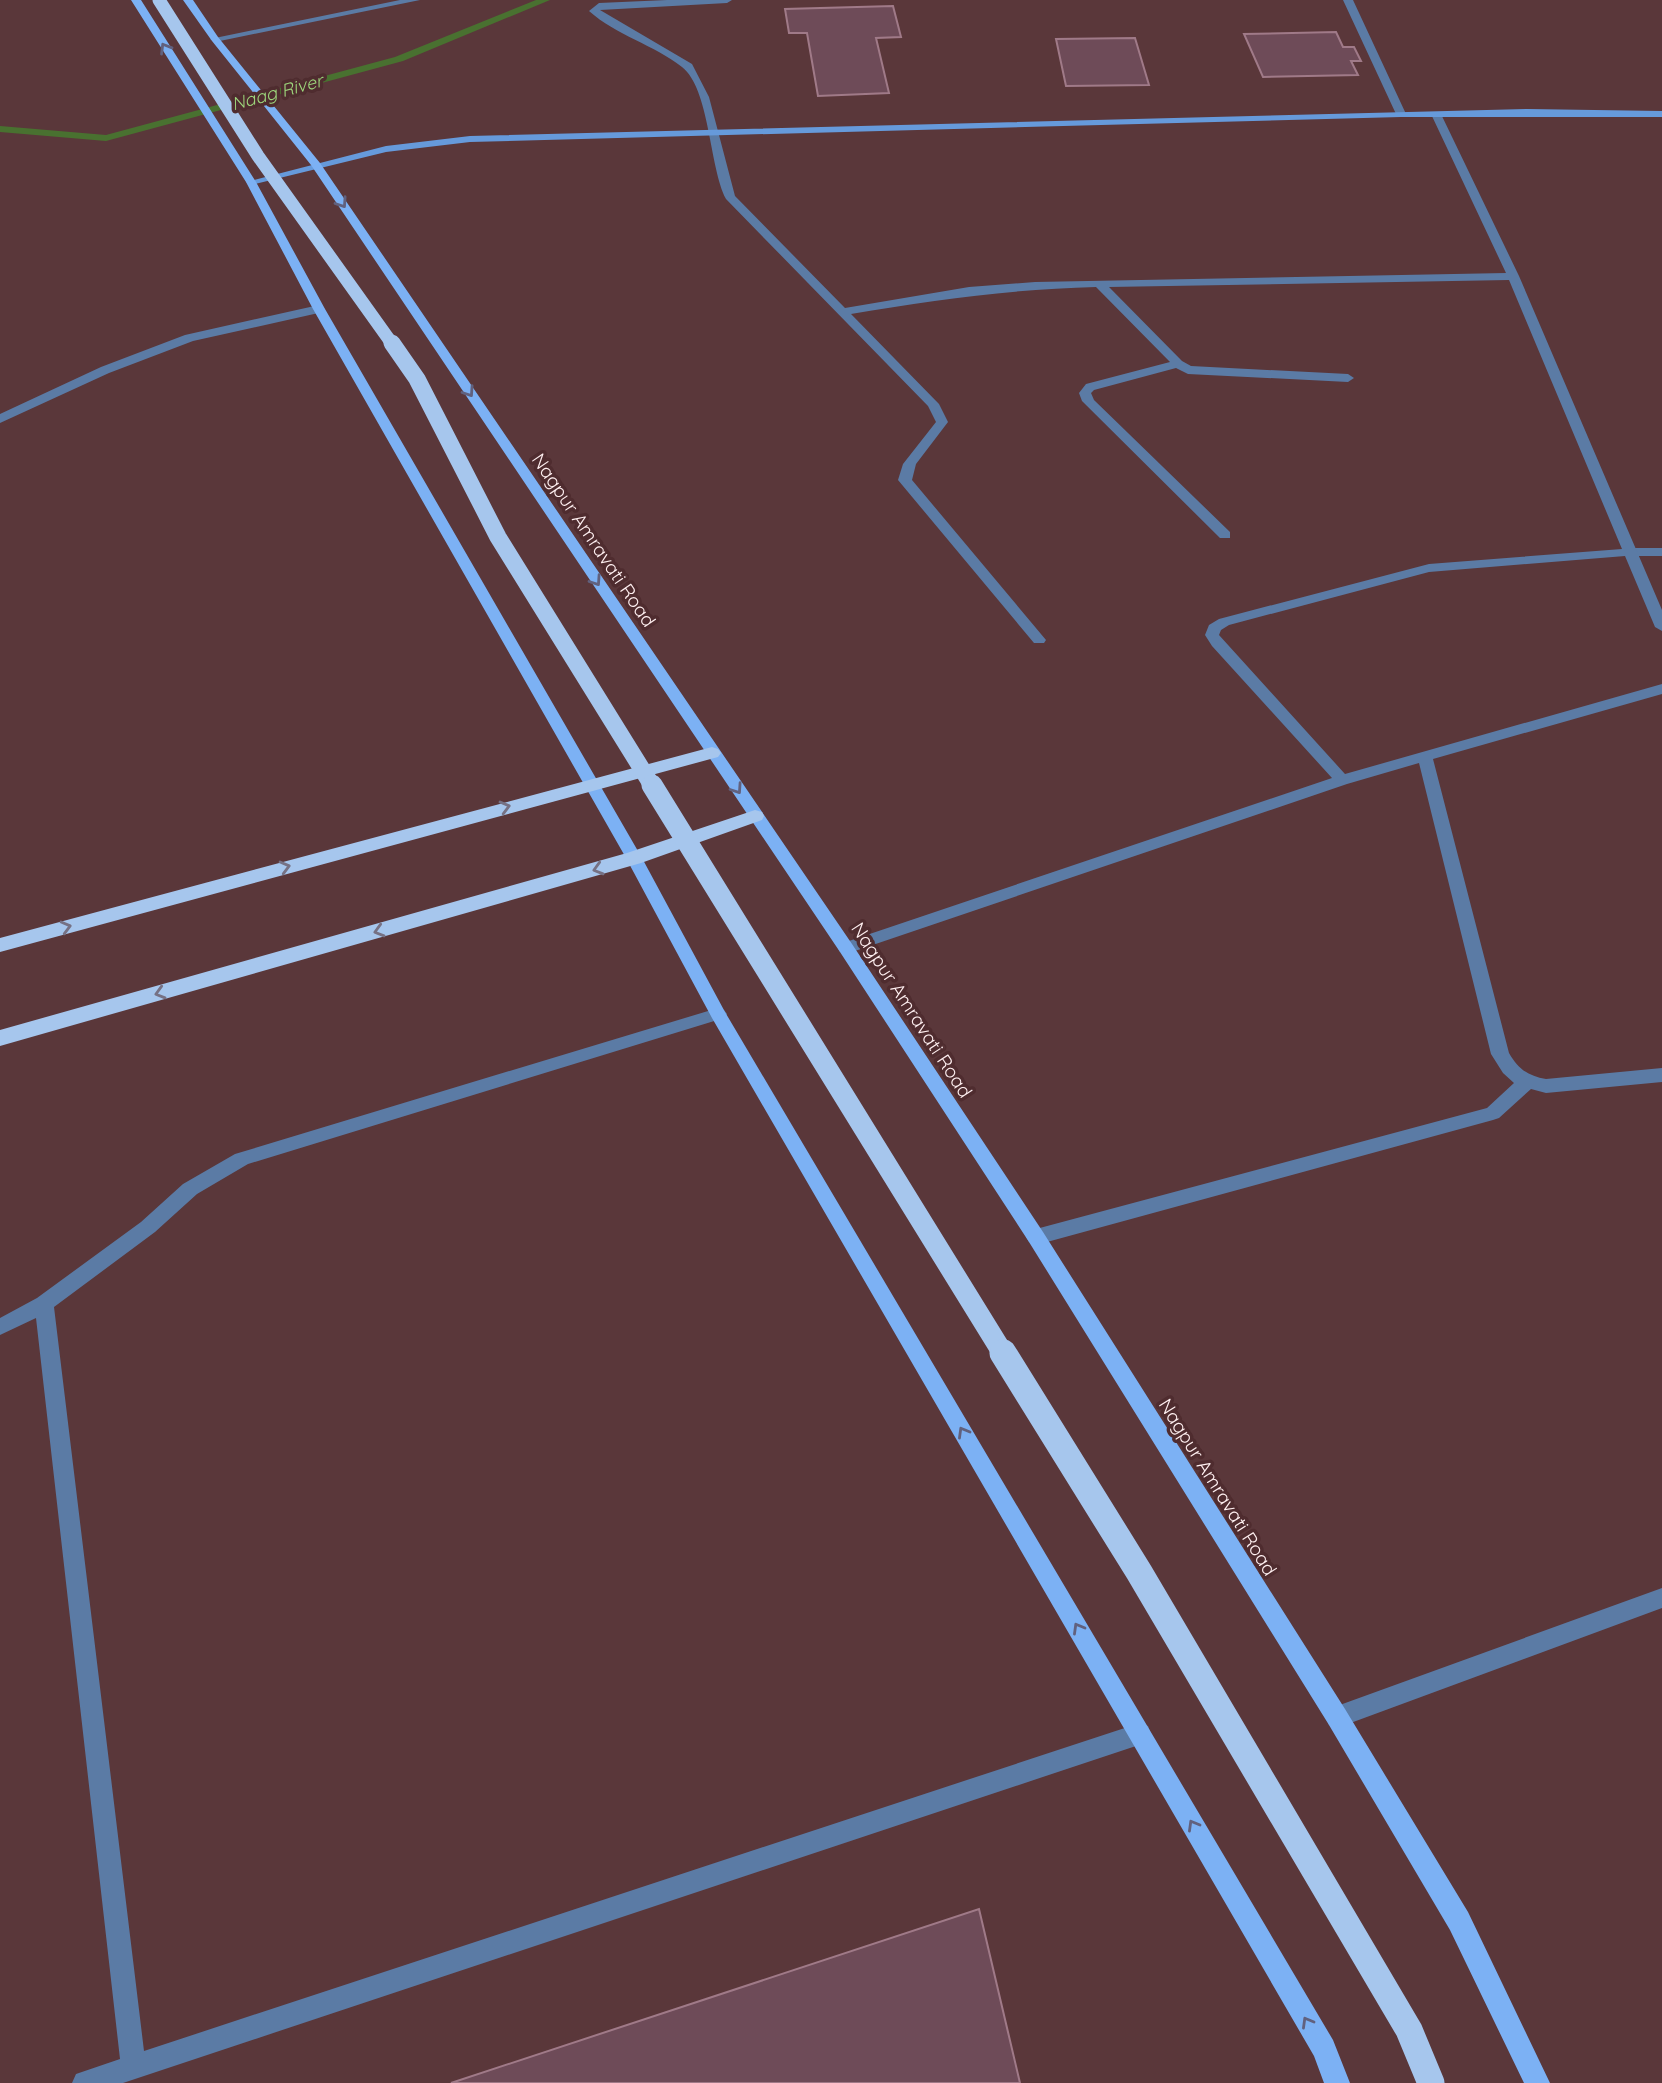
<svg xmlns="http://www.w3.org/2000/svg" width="1662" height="2083" font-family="Quicksand,sans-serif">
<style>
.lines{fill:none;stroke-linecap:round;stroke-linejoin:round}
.stream{fill:#497130;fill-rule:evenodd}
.building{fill:#6e4b58;stroke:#a07a88;stroke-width:2}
.lane{fill:#5b7ba5;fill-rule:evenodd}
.street{fill:#5b7ba5;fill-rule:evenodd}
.secondary{fill:#669adb;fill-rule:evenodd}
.primary{fill:#7cb1f4;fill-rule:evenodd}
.highway{fill:#a6c6ed;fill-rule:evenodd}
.highway-bridge-far3{stroke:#a6c6ed;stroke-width:13}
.highway-bridge-far2{stroke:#a6c6ed;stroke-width:17}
.highway-bridge-far1{stroke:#a6c6ed;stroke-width:21}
.highway-bridge{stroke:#a6c6ed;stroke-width:27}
.oneway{stroke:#61617e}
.oneway2{stroke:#767184}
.labels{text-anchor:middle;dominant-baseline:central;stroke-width:7;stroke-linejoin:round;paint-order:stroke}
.far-water-label{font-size:18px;font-style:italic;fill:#9ed77c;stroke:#4f2c2f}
.street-label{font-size:19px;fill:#fff0f1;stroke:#4f2c2f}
</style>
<rect width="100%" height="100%" fill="#5a373a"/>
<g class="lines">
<path class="stream" d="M 536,0 L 550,0 L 403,61 L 106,141 L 0,132 L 0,126 L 106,135 L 395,57 Z"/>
</g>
<path class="building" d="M 893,6 L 901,37 L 876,38 L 889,93 L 818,96 L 807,33 L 789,33 L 785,9 Z
M 1336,32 L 1343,47 L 1354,47 L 1361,61 L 1351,61 L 1358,75 L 1263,77 L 1244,34 Z
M 1135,38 L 1149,85 L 1066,86 L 1056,39 Z
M 979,1909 L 1020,2083 L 451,2083 Z"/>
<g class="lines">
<path class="lane" d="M 1662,548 L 1662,556 L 1630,556 L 1623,552 L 1630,548 Z"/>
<path class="street" d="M 400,0 L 420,0 L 215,42 L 210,39 Z
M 667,0 L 732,0 L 727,3 L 600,10 L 692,64 L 709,97 L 735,196 L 845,308 L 969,287 L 1035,282 L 1506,273 L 1431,114 L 1440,112 L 1519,276 L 1662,610 L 1662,631 L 1655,627 L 1625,556 L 1429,572 L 1229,625 L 1221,630 L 1219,635 L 1345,774 L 1662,684 L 1662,694 L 1433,759 L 1509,1053 C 1518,1069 1528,1076 1546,1079 L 1662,1068 L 1662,1082 L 1546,1093 L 1531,1089 L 1499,1118 L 1493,1120 L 1036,1245 L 1029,1242 L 1026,1237 L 1029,1232 L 1036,1229 L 1487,1108 L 1514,1083 L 1503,1073 L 1491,1054 L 1419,763 L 1347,784 L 852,952 L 840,952 L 838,948 L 840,944 L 1332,778 L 1212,646 L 1205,635 L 1209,625 L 1219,619 L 1429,564 L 1622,549 L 1509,280 L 1109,287 L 1182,361 L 1191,366 L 1348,374 L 1354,378 L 1348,382 L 1188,374 L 1176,368 L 1094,390 L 1091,393 L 1094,400 L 1230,532 L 1230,538 L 1220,538 L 1082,401 L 1079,393 L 1086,384 L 1170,362 L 1096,287 C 1013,289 933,300 851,314 L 939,404 L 948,422 L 916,464 L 912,480 L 1046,640 L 1044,643 L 1034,643 L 898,480 L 903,464 L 936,422 L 928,406 L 726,199 C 709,166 710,89 682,67 C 654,45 616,35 589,11 L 599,3 Z
M 1343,0 L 1353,0 L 1406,114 L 1405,116 L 1396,114 Z
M 319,305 L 325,309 L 323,312 L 193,341 L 109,373 L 0,423 L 0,414 L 101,367 L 185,335 Z
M 718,1008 L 724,1010 L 727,1014 L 724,1018 L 248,1164 L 197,1194 L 155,1232 L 54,1307 L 144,2051 L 1140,1723 L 1148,1726 L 1151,1734 L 1148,1742 L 123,2083 L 72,2083 L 76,2074 L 120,2059 L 36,1318 L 0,1335 L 0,1318 L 37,1298 L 141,1222 L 183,1184 L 235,1154 Z
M 1662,1588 L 1662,1608 L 1337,1728 L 1329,1725 L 1326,1717 L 1329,1709 L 1337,1706 Z"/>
<path class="secondary" d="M 1527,109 L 1662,111 L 1662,117 L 1401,117 L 470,142 L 386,152 L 251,185 L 246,182 L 386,146 L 470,136 Z"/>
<path class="primary" d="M 131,0 L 141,0 L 256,182 L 325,309 L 642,858 L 725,1012 L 1333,2040 L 1350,2083 L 1324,2083 L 1314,2056 L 712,1018 L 626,858 L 313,309 L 246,182 Z
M 183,0 L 193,0 L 218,37 L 320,163 L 852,944 L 1043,1232 L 1345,1709 L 1468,1912 L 1550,2083 L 1524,2083 L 1450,1930 L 1329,1725 L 1029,1242 L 840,952 L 311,165 L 212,41 Z"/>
<path class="highway" d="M 712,747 L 718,749 L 721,753 L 718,757 L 0,952 L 0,938 Z
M 755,810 L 762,812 L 764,816 L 762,820 L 641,863 L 0,1046 L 0,1030 L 627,853 Z"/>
<path class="highway-bridge-far3" d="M 159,0 L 258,156 L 393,345"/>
<path class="highway-bridge-far2" d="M 392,343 L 417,379 L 498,537 L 653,787"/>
<path class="highway-bridge-far1" d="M 652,785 L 1004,1355"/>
<path class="highway-bridge" d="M 1003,1353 L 1139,1572 L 1409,2030 L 1431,2083"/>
</g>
<defs><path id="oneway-chevron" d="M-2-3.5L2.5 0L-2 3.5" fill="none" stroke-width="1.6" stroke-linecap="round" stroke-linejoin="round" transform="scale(1.75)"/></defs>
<g class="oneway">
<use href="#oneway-chevron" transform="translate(165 48) rotate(-121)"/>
<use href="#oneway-chevron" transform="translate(342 203) rotate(56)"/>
<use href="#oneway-chevron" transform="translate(469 392) rotate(56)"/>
<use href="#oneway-chevron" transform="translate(596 581) rotate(56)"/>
<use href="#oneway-chevron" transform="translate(737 789) rotate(56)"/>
<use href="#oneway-chevron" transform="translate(963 1432) rotate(-120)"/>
<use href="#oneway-chevron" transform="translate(1078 1628) rotate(-120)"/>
<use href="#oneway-chevron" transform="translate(1193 1825) rotate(-120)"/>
<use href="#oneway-chevron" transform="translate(1307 2022) rotate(-120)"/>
</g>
<g class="oneway2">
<use href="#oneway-chevron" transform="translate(505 807) rotate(-15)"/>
<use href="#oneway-chevron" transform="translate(285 867) rotate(-15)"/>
<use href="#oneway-chevron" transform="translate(598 869) rotate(164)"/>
<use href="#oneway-chevron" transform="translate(66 927) rotate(-15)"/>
<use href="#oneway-chevron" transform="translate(379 931) rotate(164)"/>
<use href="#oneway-chevron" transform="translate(160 993) rotate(164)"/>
</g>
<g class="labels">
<g class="far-water-label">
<text transform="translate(277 92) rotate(-15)">Naag River</text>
</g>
<g class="street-label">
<text transform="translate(594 540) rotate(56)">Nagpur Amravati Road</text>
<text transform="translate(912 1010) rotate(57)">Nagpur Amravati Road</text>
<text transform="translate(1218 1487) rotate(58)">Nagpur Amravati Road</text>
</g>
</g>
</svg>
